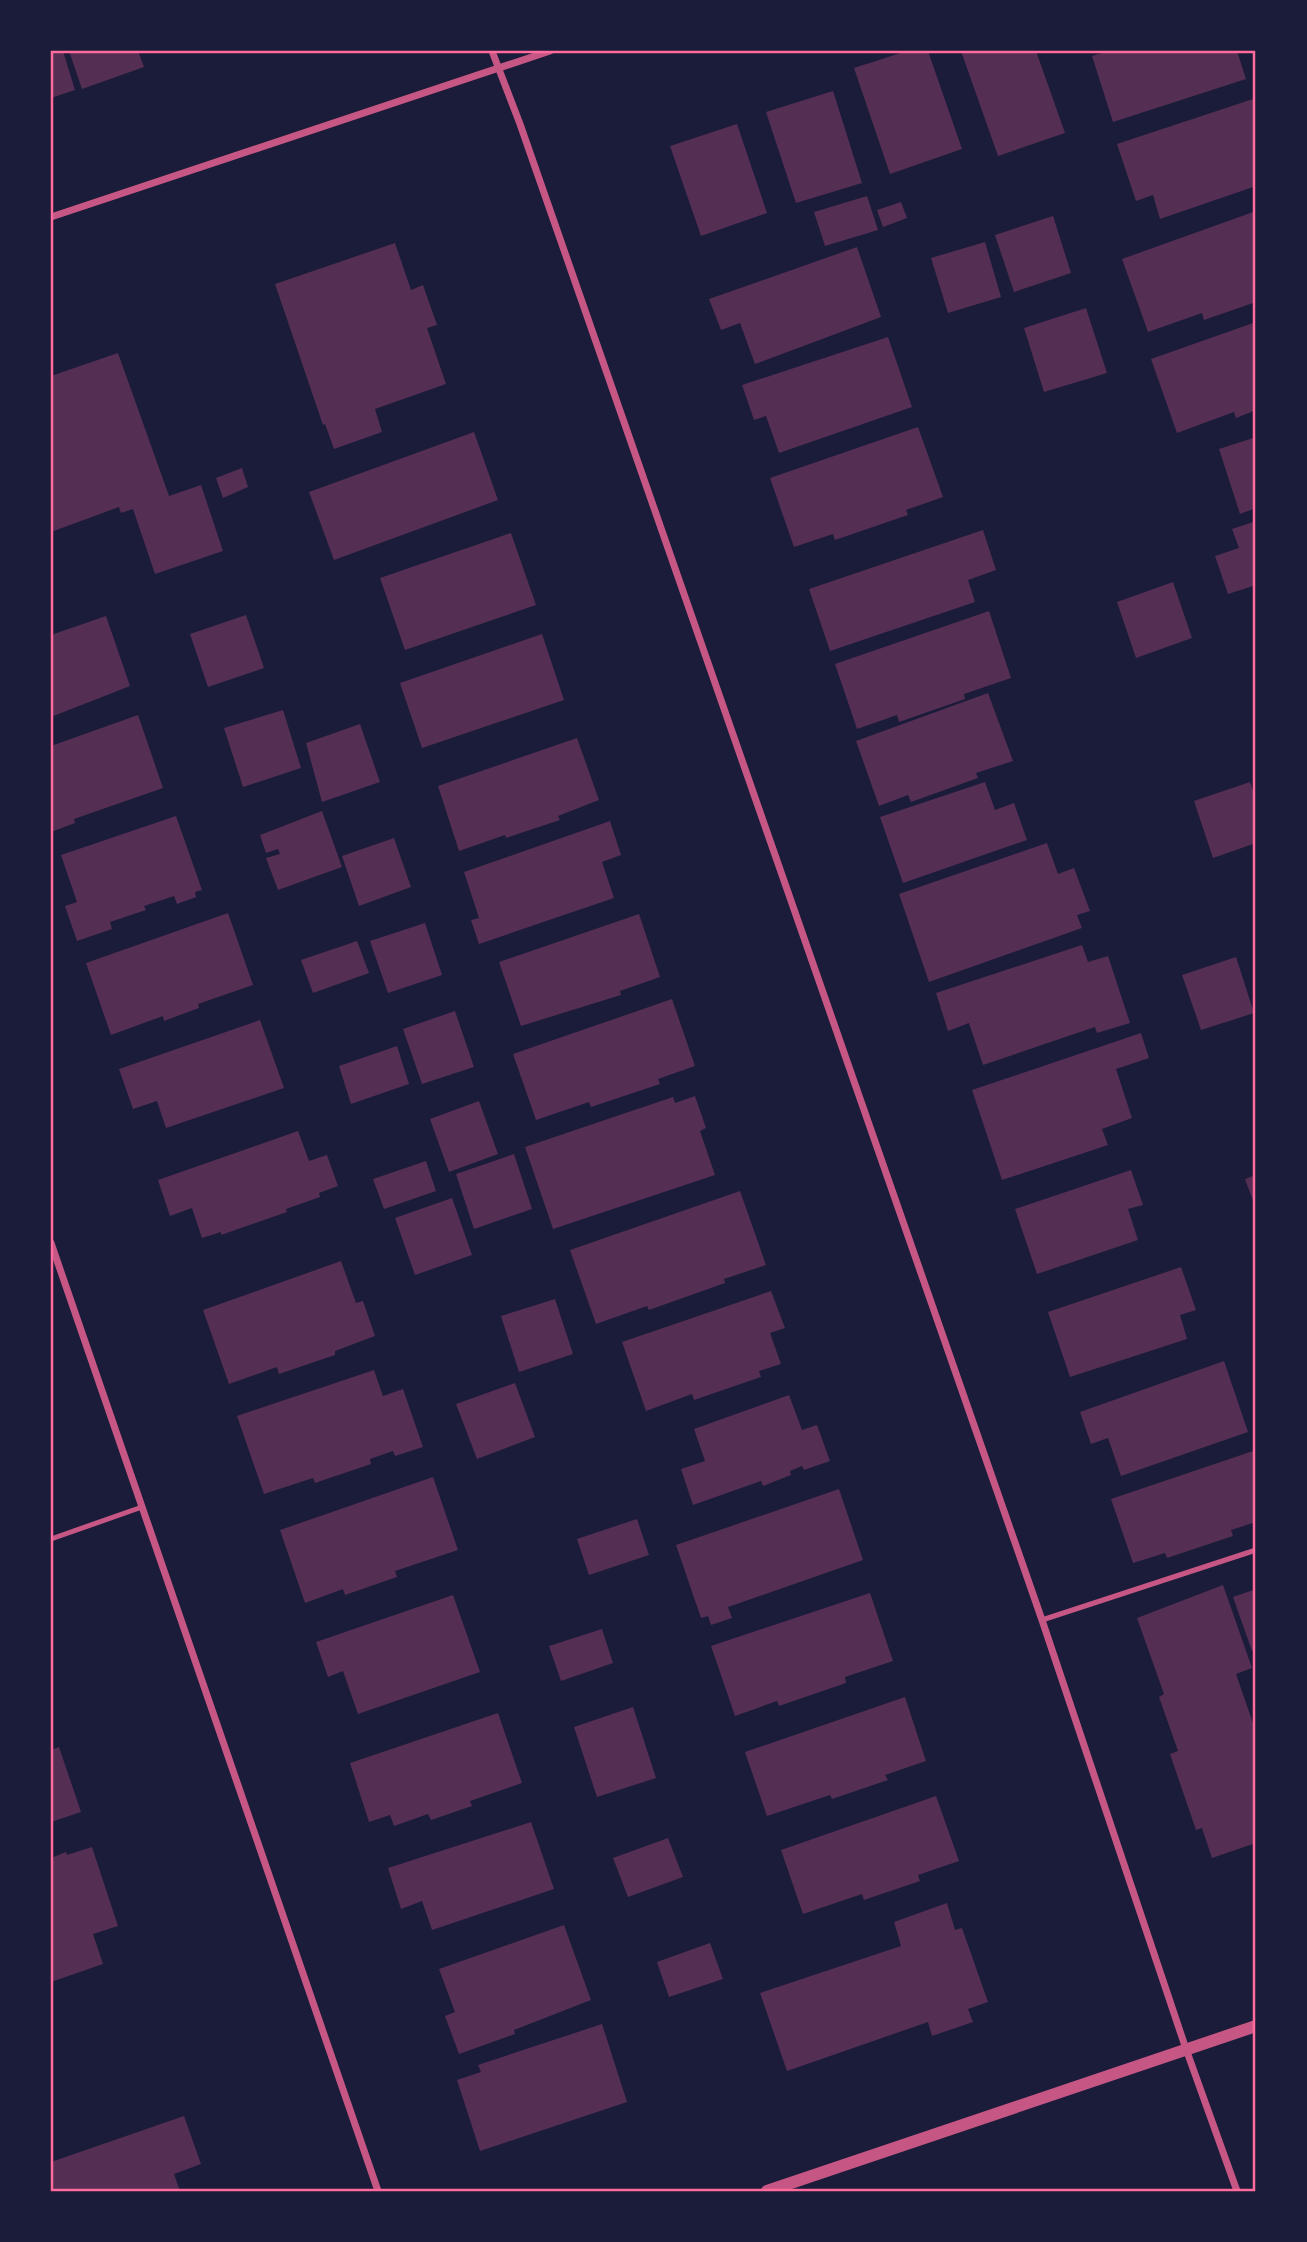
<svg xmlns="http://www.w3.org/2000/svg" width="1307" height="2242" font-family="Mulish,sans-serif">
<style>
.building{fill:#542f53}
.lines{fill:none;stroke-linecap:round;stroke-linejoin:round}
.service{stroke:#c65784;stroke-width:5}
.minor{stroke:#c65784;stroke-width:7}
.tertiary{stroke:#c65784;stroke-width:12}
.neatline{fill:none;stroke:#ff6b9d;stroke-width:2.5}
</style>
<rect width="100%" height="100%" fill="#1b1b3a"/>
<path class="building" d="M 51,51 L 63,51 L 75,90 L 51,98 Z
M 69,51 L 138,51 L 144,67 L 82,89 Z
M 907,51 L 928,51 L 962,149 L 890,174 L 854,68 Z
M 961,51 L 1036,51 L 1065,133 L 998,156 Z
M 1109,51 L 1237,51 L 1246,79 L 1113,122 L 1092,56 Z
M 833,91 L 862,183 L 796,203 L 766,112 Z
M 1256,98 L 1256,186 L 1160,219 L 1153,195 L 1136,201 L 1117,144 Z
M 737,124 L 767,213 L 701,236 L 670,146 Z
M 867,196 L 878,230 L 825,246 L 814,212 Z
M 901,202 L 907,218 L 883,227 L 877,210 Z
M 1256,211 L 1256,302 L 1204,320 L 1202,313 L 1148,332 L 1122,259 Z
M 1053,216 L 1071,273 L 1014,292 L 995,235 Z
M 985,242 L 1001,297 L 948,313 L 931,258 Z
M 395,243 L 411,290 L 423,285 L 437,325 L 427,328 L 446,384 L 375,409 L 382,432 L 334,449 L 325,424 L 323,425 L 275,284 Z
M 857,247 L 881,317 L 755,364 L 740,323 L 721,330 L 709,299 Z
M 1086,308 L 1107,373 L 1044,392 L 1024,328 Z
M 1256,322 L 1256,410 L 1236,418 L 1234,412 L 1177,433 L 1151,359 Z
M 888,337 L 912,407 L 779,453 L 766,416 L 754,420 L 742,385 Z
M 118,353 L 169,496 L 201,485 L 223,551 L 155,574 L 133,509 L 121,513 L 119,507 L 51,532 L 51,376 Z
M 918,427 L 943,497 L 906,510 L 908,515 L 835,540 L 833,534 L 794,547 L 770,478 Z
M 474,432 L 498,500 L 334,560 L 309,492 Z
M 1256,437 L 1256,508 L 1240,514 L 1219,449 Z
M 242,468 L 248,487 L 223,498 L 216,478 Z
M 1256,521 L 1256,594 L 1253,586 L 1228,594 L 1215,556 L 1239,548 L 1232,529 Z
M 983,530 L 996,570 L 968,580 L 975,602 L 830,651 L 809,589 Z
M 511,533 L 536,605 L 405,650 L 380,578 Z
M 1173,582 L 1192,638 L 1136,658 L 1117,602 Z
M 989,611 L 1011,678 L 964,694 L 965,699 L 899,722 L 897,715 L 857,729 L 835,664 Z
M 246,615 L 264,668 L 208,687 L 190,634 Z
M 106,616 L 130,686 L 51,717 L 51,635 Z
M 542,634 L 564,700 L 422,748 L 400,683 Z
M 988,693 L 1013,761 L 976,773 L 978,778 L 911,802 L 908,795 L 879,806 L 856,741 Z
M 283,710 L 301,768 L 243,787 L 224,728 Z
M 138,715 L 163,788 L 74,819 L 75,823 L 51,832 L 51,746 Z
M 360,724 L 380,782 L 322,802 L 306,743 Z
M 577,738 L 599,800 L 558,816 L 560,820 L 506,838 L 505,835 L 459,851 L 438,786 Z
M 985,782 L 995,810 L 1014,803 L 1027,840 L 903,883 L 880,817 Z
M 1250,782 L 1256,799 L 1256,843 L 1213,858 L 1194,801 Z
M 322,811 L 342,867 L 278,890 L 266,858 L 280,854 L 278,849 L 266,853 L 260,835 Z
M 176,816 L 202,890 L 195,892 L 196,897 L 177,904 L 174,896 L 144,906 L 146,910 L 110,922 L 112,929 L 77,941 L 65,906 L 77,902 L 61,855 Z
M 610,821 L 621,855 L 602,862 L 614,898 L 479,944 L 471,920 L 479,918 L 464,872 Z
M 394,838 L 411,887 L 359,906 L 342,856 Z
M 1047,843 L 1058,874 L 1074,868 L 1090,911 L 1077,915 L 1082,928 L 929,982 L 899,894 Z
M 228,913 L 253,985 L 198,1004 L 199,1008 L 164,1021 L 163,1016 L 111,1035 L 86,963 Z
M 639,914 L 660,977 L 620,991 L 621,995 L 521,1026 L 499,962 Z
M 425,923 L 442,975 L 388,993 L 370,941 Z
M 357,941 L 369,973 L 313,993 L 301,960 Z
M 1082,945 L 1088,962 L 1108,956 L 1130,1023 L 1097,1033 L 1095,1027 L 983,1065 L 969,1023 L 948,1031 L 936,993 Z
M 1236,957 L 1254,1013 L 1201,1030 L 1182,975 Z
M 672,999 L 695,1066 L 658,1079 L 660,1084 L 591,1107 L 589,1102 L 536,1120 L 513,1054 Z
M 455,1011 L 474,1067 L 422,1084 L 403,1029 Z
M 260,1020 L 284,1088 L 166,1128 L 157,1101 L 133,1109 L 119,1069 Z
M 1141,1033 L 1149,1058 L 1116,1069 L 1132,1118 L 1102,1129 L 1108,1145 L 1002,1180 L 972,1090 Z
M 397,1046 L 409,1084 L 351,1104 L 339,1066 Z
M 695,1096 L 706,1128 L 700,1131 L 715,1175 L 553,1229 L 525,1147 L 673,1097 L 675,1103 Z
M 479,1101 L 498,1154 L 449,1172 L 430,1119 Z
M 298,1131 L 309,1161 L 327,1155 L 338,1186 L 319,1193 L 320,1197 L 286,1209 L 287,1212 L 221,1235 L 221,1232 L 202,1238 L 192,1208 L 170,1216 L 158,1180 Z
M 514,1154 L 532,1209 L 474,1229 L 456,1174 Z
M 426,1161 L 436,1191 L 384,1209 L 373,1179 Z
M 1131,1170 L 1143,1205 L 1128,1209 L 1138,1240 L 1037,1274 L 1015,1209 Z
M 1256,1175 L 1256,1209 L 1245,1179 Z
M 740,1191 L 766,1265 L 724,1279 L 725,1283 L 649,1310 L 647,1306 L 596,1324 L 570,1250 Z
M 452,1198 L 472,1255 L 415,1275 L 395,1218 Z
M 341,1261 L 356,1303 L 363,1301 L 375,1336 L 335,1351 L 335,1355 L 279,1374 L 277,1367 L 229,1384 L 203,1310 Z
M 1181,1267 L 1196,1310 L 1180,1315 L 1187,1339 L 1070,1377 L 1048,1312 Z
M 771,1291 L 785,1328 L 770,1333 L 781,1364 L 759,1371 L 761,1377 L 694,1400 L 692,1394 L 646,1411 L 622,1342 Z
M 555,1299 L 573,1354 L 519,1372 L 501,1316 Z
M 1224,1361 L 1248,1432 L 1121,1476 L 1108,1438 L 1091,1444 L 1080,1412 Z
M 374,1370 L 383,1396 L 403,1389 L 423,1447 L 395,1456 L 393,1451 L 370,1459 L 371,1464 L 315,1483 L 313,1478 L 264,1494 L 237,1416 Z
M 515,1383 L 535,1437 L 477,1459 L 456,1404 Z
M 789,1395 L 802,1430 L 817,1425 L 830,1461 L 804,1470 L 802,1466 L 790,1471 L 791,1475 L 763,1486 L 761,1481 L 693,1505 L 681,1469 L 705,1461 L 694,1429 Z
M 1256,1450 L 1256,1522 L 1231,1530 L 1233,1536 L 1167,1558 L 1165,1553 L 1133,1563 L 1111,1499 Z
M 433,1477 L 458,1550 L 395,1571 L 397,1577 L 345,1595 L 343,1589 L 305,1603 L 280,1530 Z
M 839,1489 L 863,1560 L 728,1607 L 732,1618 L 711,1625 L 708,1616 L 701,1618 L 676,1545 Z
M 637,1519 L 649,1555 L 589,1575 L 577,1539 Z
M 1223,1585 L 1252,1668 L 1236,1674 L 1256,1732 L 1256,1843 L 1212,1858 L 1202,1828 L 1196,1830 L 1170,1754 L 1178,1751 L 1159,1697 L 1164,1694 L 1137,1618 Z
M 1256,1589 L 1256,1649 L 1252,1651 L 1233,1597 Z
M 870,1593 L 893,1661 L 845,1677 L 846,1683 L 779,1706 L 777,1701 L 735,1716 L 711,1646 Z
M 453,1595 L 480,1672 L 358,1714 L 343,1671 L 328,1677 L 316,1642 Z
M 602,1629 L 613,1663 L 561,1681 L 549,1646 Z
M 905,1697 L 926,1761 L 885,1775 L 888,1780 L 832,1799 L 830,1795 L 767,1816 L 745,1752 Z
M 633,1707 L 656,1778 L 597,1797 L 574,1727 Z
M 498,1713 L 522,1783 L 470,1801 L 472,1806 L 431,1820 L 428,1814 L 394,1826 L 390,1815 L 369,1822 L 350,1763 Z
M 59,1747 L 81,1812 L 51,1822 L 51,1750 Z
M 936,1796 L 959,1861 L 918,1875 L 920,1881 L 864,1900 L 862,1894 L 803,1914 L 781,1850 Z
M 531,1822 L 554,1889 L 432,1930 L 422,1901 L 401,1909 L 388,1868 Z
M 668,1838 L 683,1877 L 628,1897 L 613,1858 Z
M 92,1847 L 118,1926 L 93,1934 L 103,1964 L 51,1982 L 51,1858 L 66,1852 L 67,1855 Z
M 947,1903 L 955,1930 L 962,1928 L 988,2002 L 968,2009 L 973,2022 L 932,2036 L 928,2022 L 787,2071 L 760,1993 L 901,1946 L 894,1922 Z
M 564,1925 L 591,2000 L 514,2030 L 515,2034 L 459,2054 L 445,2016 L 455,2012 L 439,1969 Z
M 710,1943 L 723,1979 L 669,1997 L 657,1962 Z
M 602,2024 L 627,2102 L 480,2151 L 457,2080 L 481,2072 L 478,2065 Z
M 184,2116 L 201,2164 L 174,2174 L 180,2191 L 51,2191 L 51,2162 Z"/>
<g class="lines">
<path class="service" d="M 51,1539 L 142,1507
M 1042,1620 L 1256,1550"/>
<path class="minor" d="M 492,51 L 520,124 L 1042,1620 L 1186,2049 L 1237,2191
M 51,217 L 550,51
M 51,1243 L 378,2191"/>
<path class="tertiary" d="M 767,2191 L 1256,2026"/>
</g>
<rect width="1307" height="2242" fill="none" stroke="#1b1b3a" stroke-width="105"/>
<rect x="52" y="52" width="1202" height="2138" class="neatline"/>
</svg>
